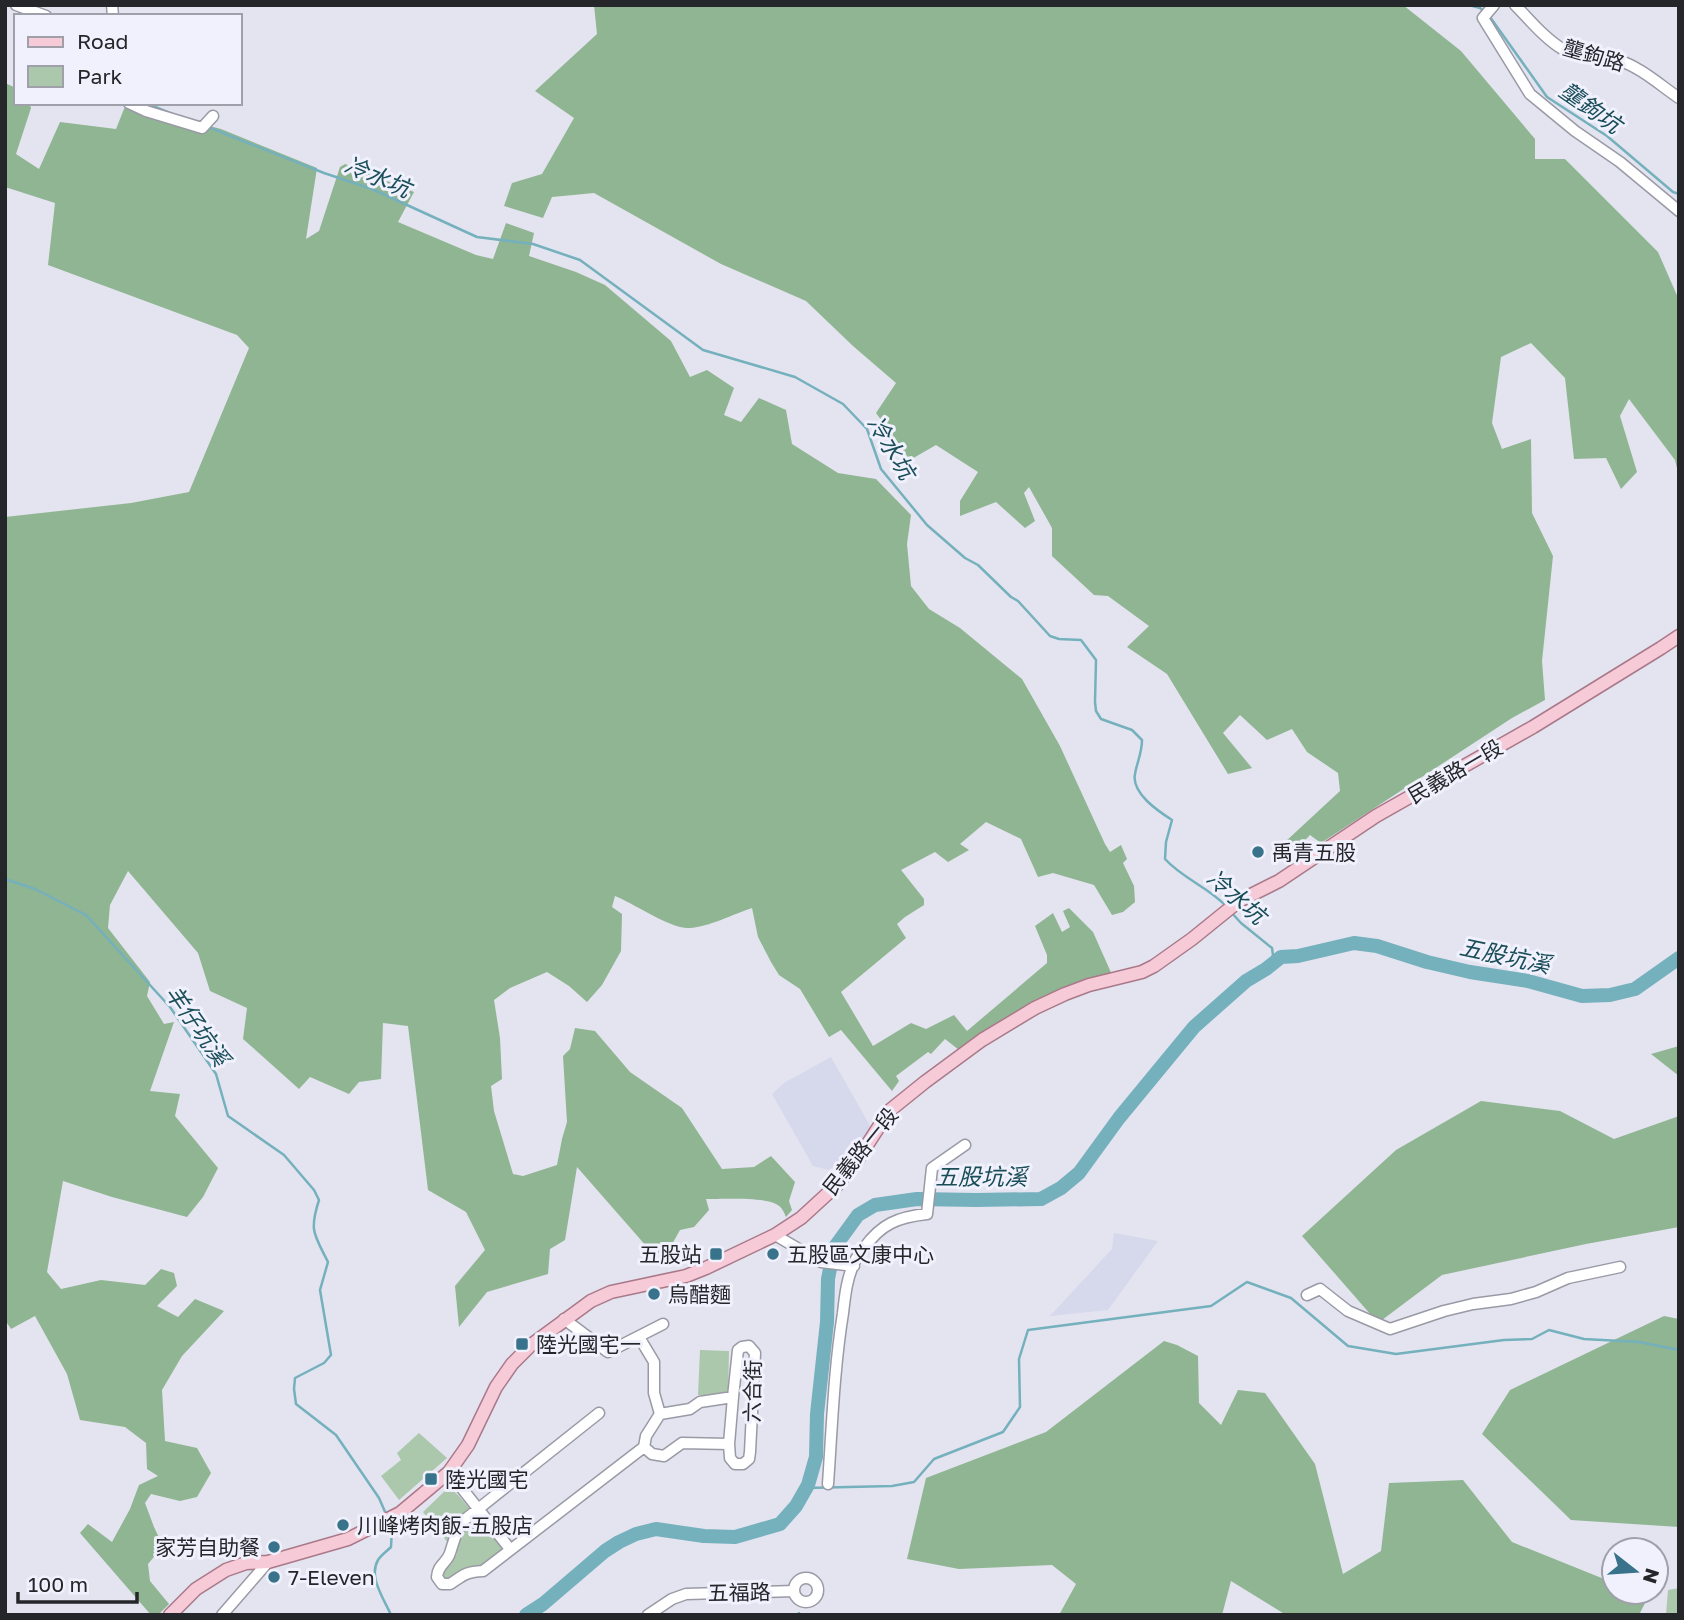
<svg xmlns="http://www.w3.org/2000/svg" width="1684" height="1620" font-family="'Golos Text','Noto Sans TC',sans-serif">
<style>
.built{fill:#d6d8eb}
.green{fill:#abc7ac}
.forest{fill:#90b592}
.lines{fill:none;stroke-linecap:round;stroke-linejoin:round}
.stream{stroke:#75b0bd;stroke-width:2.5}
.river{stroke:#75b0bd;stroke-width:14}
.minor-casing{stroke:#999aa5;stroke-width:13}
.major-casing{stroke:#aa7989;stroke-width:15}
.minor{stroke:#fff;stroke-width:10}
.major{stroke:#f7cad7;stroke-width:12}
.poi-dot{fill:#38728b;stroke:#f0f1fd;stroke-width:2.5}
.labels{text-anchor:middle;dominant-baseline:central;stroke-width:6;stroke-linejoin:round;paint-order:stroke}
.street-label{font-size:21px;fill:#25262a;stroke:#f0f1fd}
.poi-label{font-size:21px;fill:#25262a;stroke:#f0f1fd;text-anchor:start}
.water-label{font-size:23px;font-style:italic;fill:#194d57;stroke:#f0f1fd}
</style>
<rect width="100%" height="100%" fill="#e3e4f0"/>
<path class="built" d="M 831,1057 L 873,1131 L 849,1164 L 843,1158 L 829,1170 L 813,1166 L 772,1094 L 784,1083 Z
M 1114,1233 L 1158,1241 L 1108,1310 L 1050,1316 L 1112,1249 Z"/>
<path class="green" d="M 700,1350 L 729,1351 L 728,1396 L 698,1395 Z
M 419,1433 L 447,1458 L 399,1500 L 381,1476 L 401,1460 L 397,1453 Z
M 449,1487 L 459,1496 L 502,1547 L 501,1555 L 483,1568 L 443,1581 L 440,1569 L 457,1554 L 423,1512 Z
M 1679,1588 L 1679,1615 L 1666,1615 L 1668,1590 Z"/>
<path class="forest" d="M 594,5 L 1403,5 L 1461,51 L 1535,139 L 1535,159 L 1565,159 L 1658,252 L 1679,300 L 1679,477 L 1675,460 L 1629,399 L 1620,416 L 1637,472 L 1621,489 L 1606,458 L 1574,459 L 1565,378 L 1531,343 L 1501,357 L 1492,423 L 1502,449 L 1531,439 L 1532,513 L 1553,556 L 1542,661 L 1545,700 L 1512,718 L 1321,843 L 1310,835 L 1294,852 L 1285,842 L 1340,791 L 1338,773 L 1307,752 L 1292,729 L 1267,740 L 1240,715 L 1223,733 L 1252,768 L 1228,774 L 1167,674 L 1127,647 L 1149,626 L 1108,596 L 1094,595 L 1052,556 L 1052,528 L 1029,487 L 1024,493 L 1035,521 L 1025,528 L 996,502 L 960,516 L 960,501 L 978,472 L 936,445 L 910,460 L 876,413 L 896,383 L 853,346 L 806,301 L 721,264 L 594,193 L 552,197 L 543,218 L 504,206 L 512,183 L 542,174 L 574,118 L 535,91 L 597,34 Z
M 5,83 L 16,88 L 16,103 L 29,103 L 31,108 L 16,154 L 39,169 L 60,122 L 116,129 L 126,104 L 221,129 L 317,168 L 306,239 L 319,231 L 340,167 L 345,164 L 414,192 L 398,222 L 476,255 L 493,259 L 506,223 L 534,233 L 529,256 L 576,272 L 605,285 L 671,341 L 690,377 L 707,370 L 734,388 L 724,415 L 741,422 L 759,398 L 786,410 L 792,444 L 838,473 L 876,479 L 911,515 L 907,544 L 911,586 L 929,609 L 960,628 L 1022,679 L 1060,746 L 1105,844 L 1110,852 L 1121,845 L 1127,859 L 1123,863 L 1134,886 L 1135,902 L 1123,912 L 1112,915 L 1094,885 L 1053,873 L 1038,877 L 1021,839 L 986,822 L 960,844 L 969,850 L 948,862 L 935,852 L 901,870 L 924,899 L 924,905 L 905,917 L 897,924 L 906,938 L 841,992 L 873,1046 L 911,1023 L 926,1029 L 954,1015 L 967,1031 L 1047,963 L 1047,955 L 1035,926 L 1053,913 L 1062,932 L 1070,927 L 1063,911 L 1069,908 L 1093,932 L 1113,977 L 1063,988 L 959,1050 L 945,1039 L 931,1054 L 928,1052 L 896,1076 L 899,1081 L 892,1091 L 841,1030 L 829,1037 L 800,989 L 779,975 L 771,962 L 758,937 L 752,908 C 734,914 708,927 690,928 C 672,930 633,903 615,896 L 612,907 L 622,914 L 621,951 L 602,985 L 587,1002 L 569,986 L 547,972 L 510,988 L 494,1000 L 500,1038 L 502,1079 L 491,1086 L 494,1111 L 513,1174 L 523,1176 L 557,1165 L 562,1139 L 567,1122 L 563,1056 L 570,1049 L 575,1028 L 595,1031 L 630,1072 L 682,1108 L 722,1169 L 754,1167 L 771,1156 L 795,1182 L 789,1201 L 792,1210 L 786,1217 C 784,1212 782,1207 776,1204 C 763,1197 723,1199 706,1199 L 709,1210 L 694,1227 L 680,1230 L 671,1246 L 654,1255 L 577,1167 L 565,1240 L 550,1249 L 548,1274 L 487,1292 L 459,1327 L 455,1286 L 485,1250 L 466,1212 L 428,1190 L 408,1026 L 383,1023 L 381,1079 L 359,1082 L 349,1094 L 310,1077 L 299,1089 L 243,1039 L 247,1008 L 210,991 L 198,953 L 128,871 L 110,905 L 108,928 L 150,982 L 147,996 L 164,1024 L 174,1022 L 150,1091 L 180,1094 L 175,1116 L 218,1168 L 203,1197 L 187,1217 L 112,1197 L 63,1181 L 47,1272 L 61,1289 L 101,1280 L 145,1285 L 161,1269 L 174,1273 L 177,1286 L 157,1306 L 178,1317 L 195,1299 L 224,1311 L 182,1356 L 162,1390 L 165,1441 L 197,1448 L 211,1473 L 197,1497 L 180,1501 L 151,1494 L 145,1503 L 154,1527 L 163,1546 L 148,1564 L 150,1581 L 169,1604 L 158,1615 L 151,1615 L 80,1533 L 88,1524 L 112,1542 L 130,1509 L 139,1485 L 158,1476 L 147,1469 L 146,1443 L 125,1427 L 80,1420 L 67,1374 L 35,1316 L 11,1329 L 5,1320 L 5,517 L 131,503 L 189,492 L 249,348 L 237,335 L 48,265 L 55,203 L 5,187 Z
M 1679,1046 L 1679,1076 L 1651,1054 Z
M 1481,1101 L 1560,1111 L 1614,1139 L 1679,1116 L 1679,1227 L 1586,1244 L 1442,1275 L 1378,1323 L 1302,1236 L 1396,1150 Z
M 1664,1316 L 1679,1319 L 1679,1527 L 1571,1520 L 1482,1434 L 1510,1390 Z
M 1164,1341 L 1177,1345 L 1198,1356 L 1199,1403 L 1221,1425 L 1238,1390 L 1265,1393 L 1315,1464 L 1343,1574 L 1381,1551 L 1389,1483 L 1463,1480 L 1512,1542 L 1614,1583 L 1614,1592 L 1636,1592 L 1648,1597 L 1639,1615 L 1286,1615 L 1231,1581 L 1222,1615 L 1059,1615 L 1076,1584 L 1052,1565 L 959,1569 L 907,1559 L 926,1478 L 1046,1432 Z"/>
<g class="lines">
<path class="stream" d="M 1469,5 L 1480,8 L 1485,12
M 1490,17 L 1547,97 L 1607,136 L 1673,192 L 1679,194
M 146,103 L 172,114
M 208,127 L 324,173 L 372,189 L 477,237 L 533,244 L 580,260 L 703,350 L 795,377 L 843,404 L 867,429 L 881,469 L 927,525 L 965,558 L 978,565 L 1011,597 L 1018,601 L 1050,636 L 1059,639 L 1081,640 L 1096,660 L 1095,702 L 1096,711 L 1101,719 L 1132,730 L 1142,740 C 1142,753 1137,762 1135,774 C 1131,793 1158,811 1172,820 L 1166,842 L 1165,859 C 1182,878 1208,887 1226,906
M 5,879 L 35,889 L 86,915 L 170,1007 L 216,1074 L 228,1116 L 284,1155 L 314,1190 L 319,1200 C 309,1231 314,1234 328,1262 L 320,1290 L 331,1355 L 324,1363 L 295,1378 L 294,1389 L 296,1404 L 336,1435 L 379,1498 L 386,1514
M 1230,911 L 1241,923 L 1272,948 L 1274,962
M 806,1488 L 892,1486 L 914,1482 L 934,1459 L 1003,1432 L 1020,1407 L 1019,1359 L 1028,1330 L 1211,1306 L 1247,1282 L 1291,1298 L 1348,1346 L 1396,1354 L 1504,1340 L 1532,1339 L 1549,1330 L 1584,1339 L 1639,1342 L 1679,1350
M 390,1523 L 392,1527 L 391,1547 C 387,1551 381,1555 378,1560 C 368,1577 384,1599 391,1615
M 798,1615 L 799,1613"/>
<path class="river" d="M 526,1615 L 543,1604 L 605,1551 L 619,1542 L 636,1534 L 656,1529 L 704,1536 L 735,1537 L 780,1524 L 796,1506 L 808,1485 L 816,1457 L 817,1414 L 827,1322 L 828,1279 L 834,1248 L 858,1215 L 875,1205 L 917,1199 L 976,1200 L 1041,1199 L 1061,1188 L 1079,1173 L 1119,1118 L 1194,1027 L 1246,981 L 1266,969 L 1281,957 L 1298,956 L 1354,943 L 1377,946 L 1427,962 L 1470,972 L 1528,981 L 1582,996 L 1610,995 L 1635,989 L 1679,958"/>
<g class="minor-casing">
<path id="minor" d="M 16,5 L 46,16
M 112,5 L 113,16
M 1494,5 L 1483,18 L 1530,94 L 1575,131 L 1620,162 L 1679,211
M 1515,5 C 1530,20 1545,39 1564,50 C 1580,59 1600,55 1618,60 C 1640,67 1660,85 1679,98
M 129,103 L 146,111 L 202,128 L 213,116
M 775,1235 L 821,1262 L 854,1266
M 1307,1295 L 1320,1289 L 1348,1311 L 1390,1329 L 1444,1311 L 1473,1304 L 1511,1299 L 1536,1292 L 1568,1278 L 1620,1267
M 564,1319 L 608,1352 L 663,1324
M 639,1337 L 654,1362 L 654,1393 L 660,1414
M 599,1413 L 463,1521 C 456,1531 454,1541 450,1553 C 447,1563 438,1564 437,1577 L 442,1584 L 450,1584 C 464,1575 465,1572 483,1571 L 644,1447 L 652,1454 L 664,1456 L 682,1443 L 729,1444 L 730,1458 L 735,1464 L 743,1464 L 749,1459 L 750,1452 L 755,1353 L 749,1346 L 742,1347 L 738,1350 L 733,1397 L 700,1402 L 690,1409 L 660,1414 L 646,1436 L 644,1447
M 729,1444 L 733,1397
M 449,1472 L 510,1549
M 828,1484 C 832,1427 834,1369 843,1313 C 845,1295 847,1277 855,1261 C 857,1256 861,1252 864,1248 C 881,1224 898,1217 927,1214 L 932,1168 L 965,1145
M794 1590a12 12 0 1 1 24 0a12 12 0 1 1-24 0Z
M 222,1615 L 268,1562
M 648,1615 L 672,1599 L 686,1594 L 794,1591"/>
</g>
<g class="major-casing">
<path id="major" d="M 170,1615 L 196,1589 L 226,1570 L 246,1563 L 268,1562 L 348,1539 L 400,1513 L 449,1472 L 468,1445 L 496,1387 L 512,1364 L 531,1345 L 591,1301 L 611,1292 L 686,1276 L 706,1268 L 775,1235 L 801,1218 L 837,1185 L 858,1159 L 889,1111 L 925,1082 L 982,1040 L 1035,1008 L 1065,994 L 1089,985 L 1142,972 L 1154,966 L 1192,939 L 1239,901 L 1279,881 L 1376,816 L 1533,727 L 1661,648 L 1679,636"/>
</g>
<use href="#minor" class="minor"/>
<use href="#major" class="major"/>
</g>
<g class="poi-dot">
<circle cx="1258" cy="852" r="7"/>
<rect x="709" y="1247" width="14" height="14" rx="3.5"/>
<circle cx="773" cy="1254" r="7"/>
<circle cx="654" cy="1294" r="7"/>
<rect x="515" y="1337" width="14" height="14" rx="3.5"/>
<rect x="424" y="1472" width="14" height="14" rx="3.5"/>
<circle cx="343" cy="1525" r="7"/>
<circle cx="274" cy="1547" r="7"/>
<circle cx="274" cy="1577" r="7"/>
</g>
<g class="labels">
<g class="street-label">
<text transform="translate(1594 55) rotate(16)">壟鉤路</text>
<text transform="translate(1455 771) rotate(-30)">民義路一段</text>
<text transform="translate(860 1151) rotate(-51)">民義路一段</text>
<text transform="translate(752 1391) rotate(-89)">六合街</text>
<text transform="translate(739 1592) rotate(-1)">五福路</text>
</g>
<g class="poi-label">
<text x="1272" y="852">禹青五股</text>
<text x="702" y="1254" text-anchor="end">五股站</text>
<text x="787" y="1254">五股區文康中心</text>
<text x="668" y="1294">烏醋麵</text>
<text x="536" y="1344">陸光國宅一</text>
<text x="445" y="1479">陸光國宅</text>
<text x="357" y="1525">川峰烤肉飯-五股店</text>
<text x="260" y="1547" text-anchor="end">家芳自助餐</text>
<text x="288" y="1577">7-Eleven</text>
</g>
<g class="water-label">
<text transform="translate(1591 107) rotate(35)">壟鉤坑</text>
<text transform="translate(378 176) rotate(23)">冷水坑</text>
<text transform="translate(892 447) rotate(59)">冷水坑</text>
<text transform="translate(1237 896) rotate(41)">冷水坑</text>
<text transform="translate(1505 955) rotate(12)">五股坑溪</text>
<text transform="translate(198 1025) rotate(55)">羊仔坑溪</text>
<text x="981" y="1176">五股坑溪</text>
</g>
</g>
<rect width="1684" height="1620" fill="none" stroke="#25262a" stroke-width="14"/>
<rect x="14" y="14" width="228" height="91" fill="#f0f1fd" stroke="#9fa0a9" stroke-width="2"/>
<rect x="28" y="37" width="35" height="10" fill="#f7cad7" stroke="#9fa0a9" stroke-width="2"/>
<text x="77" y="49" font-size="21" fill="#25262a">Road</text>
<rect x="28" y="66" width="35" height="21" fill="#abc7ac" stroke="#9fa0a9" stroke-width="2"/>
<text x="77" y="84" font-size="21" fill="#25262a">Park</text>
<g transform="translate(1635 1571) rotate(107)"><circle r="33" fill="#f0f1fd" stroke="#9fa0a9" stroke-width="2"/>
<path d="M0-5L12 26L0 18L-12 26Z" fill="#38728b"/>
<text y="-10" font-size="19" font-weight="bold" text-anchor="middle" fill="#25262a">N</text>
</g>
<path d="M18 1592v10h119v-10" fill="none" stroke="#25262a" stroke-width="3.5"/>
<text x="28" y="1592" font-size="21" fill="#25262a" stroke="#f0f1fd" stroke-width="5" paint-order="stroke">100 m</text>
</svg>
